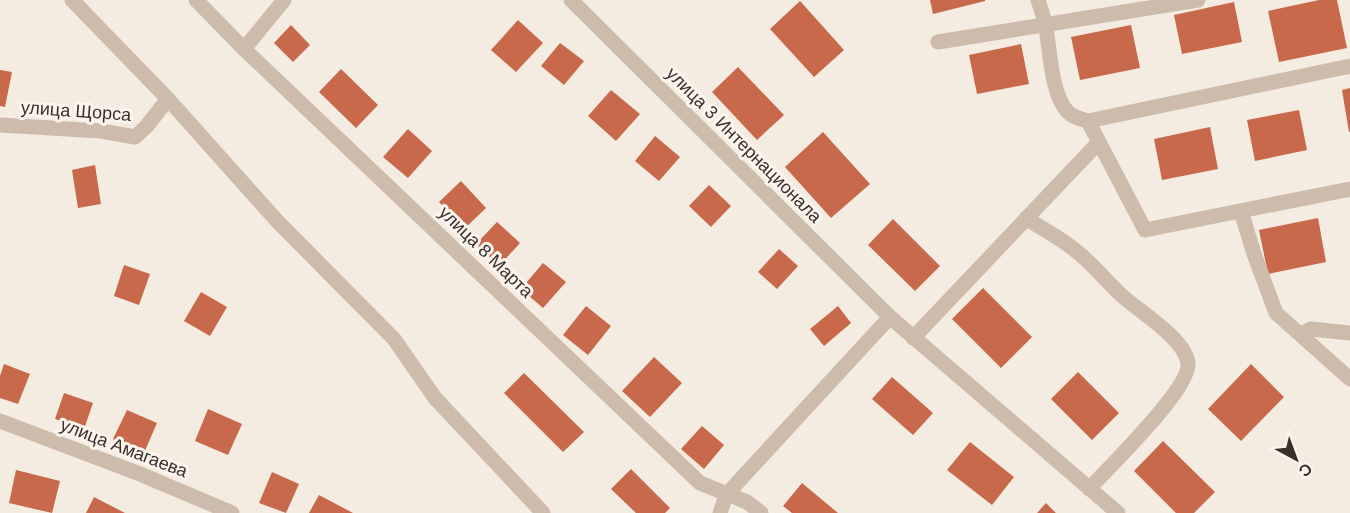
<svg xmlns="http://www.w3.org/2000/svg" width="1350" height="513" font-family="Helvetica,sans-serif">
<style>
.building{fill:#c8694b}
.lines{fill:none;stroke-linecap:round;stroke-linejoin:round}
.minor{stroke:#cdbbac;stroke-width:15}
.labels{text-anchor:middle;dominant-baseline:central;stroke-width:6;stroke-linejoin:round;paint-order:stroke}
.street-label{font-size:18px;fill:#3b302b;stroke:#fbf5ee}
</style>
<rect width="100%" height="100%" fill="#f4ebe1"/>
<path class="building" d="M 930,0 L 985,0 L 985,1 L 933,14 Z
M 1319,0 L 1337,0 L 1347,48 L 1279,62 L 1268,11 Z
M 800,1 L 844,50 L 814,77 L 770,29 Z
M 1234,2 L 1242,42 L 1182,54 L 1174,15 Z
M 518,20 L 543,43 L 516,72 L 491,50 Z
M 291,25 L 310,45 L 293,62 L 274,43 Z
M 1131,25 L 1140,68 L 1080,80 L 1071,37 Z
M 560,43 L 584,61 L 564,85 L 541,66 Z
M 1021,44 L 1029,84 L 977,94 L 969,55 Z
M 738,67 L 784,115 L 757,140 L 712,92 Z
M 341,69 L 378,105 L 356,128 L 319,92 Z
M 0,70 L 12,72 L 5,107 L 0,106 Z
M 1350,88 L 1350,132 L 1349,132 L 1342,90 Z
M 611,90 L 640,114 L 616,141 L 588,116 Z
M 1299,110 L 1307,150 L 1255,161 L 1247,120 Z
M 1210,127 L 1218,169 L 1162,180 L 1154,139 Z
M 408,129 L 432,151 L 408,178 L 383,157 Z
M 823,132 L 870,184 L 831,218 L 785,167 Z
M 655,136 L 680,157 L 659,181 L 635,161 Z
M 95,165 L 101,204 L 78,208 L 72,170 Z
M 461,181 L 486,208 L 464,229 L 439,202 Z
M 709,185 L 731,206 L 711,227 L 689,206 Z
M 1318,218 L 1326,262 L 1268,274 L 1259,230 Z
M 893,219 L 940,266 L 915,291 L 868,245 Z
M 497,222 L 520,243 L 499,266 L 476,244 Z
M 779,249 L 798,266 L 777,289 L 758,272 Z
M 543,263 L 566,282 L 543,308 L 521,289 Z
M 124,265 L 150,274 L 139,305 L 114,296 Z
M 983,288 L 1032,337 L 1001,368 L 952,319 Z
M 201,292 L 227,307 L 210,336 L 184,321 Z
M 586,306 L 611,326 L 588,355 L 563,335 Z
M 838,306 L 851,323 L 824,346 L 810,329 Z
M 654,357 L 682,383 L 650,417 L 622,391 Z
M 4,364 L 30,374 L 18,404 L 0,398 L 0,376 Z
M 1251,364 L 1284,397 L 1241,441 L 1208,409 Z
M 1078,372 L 1119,413 L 1092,440 L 1051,399 Z
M 524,373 L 584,432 L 563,452 L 504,393 Z
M 892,377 L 933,413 L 913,435 L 872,399 Z
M 64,393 L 93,403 L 84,429 L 55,419 Z
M 208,409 L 242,424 L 228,455 L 195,441 Z
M 127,410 L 157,423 L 144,453 L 113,439 Z
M 702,426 L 724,445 L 704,469 L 681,449 Z
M 1163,441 L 1215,492 L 1194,513 L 1176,513 L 1134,471 Z
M 970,442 L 1014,477 L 992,505 L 947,470 Z
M 631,469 L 670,508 L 665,513 L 636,513 L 611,489 Z
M 16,470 L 60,481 L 52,513 L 9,503 Z
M 272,472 L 299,484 L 286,513 L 259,503 Z
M 802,483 L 838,513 L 792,513 L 783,506 Z
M 319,495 L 353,513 L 309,513 Z
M 94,497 L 125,513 L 86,513 Z
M 1046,503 L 1056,513 L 1037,513 Z"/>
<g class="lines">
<path class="minor" d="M 72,0 L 168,99 L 278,222 L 394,339 L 435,398 L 543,513
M 196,0 L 244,49 L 700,483 L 747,502 L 761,513
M 571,0 L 890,317 L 1118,513
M 1038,0 C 1041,9 1044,18 1046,28 C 1050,50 1051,93 1067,111 C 1072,117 1081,119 1088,121
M 938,42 L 1198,0
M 244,49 L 284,0
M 1350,66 L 1088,121 L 1145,230 L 1350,189
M 0,125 L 101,131 L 135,137 L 146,127 L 168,99
M 1241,211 L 1254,254 L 1276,313 L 1350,379
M 1026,218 C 1042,229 1061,238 1076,251 C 1092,263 1104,279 1119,293 C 1136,310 1186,338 1188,364 C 1190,389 1108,468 1089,489
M 1300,334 L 1311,329 L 1350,333
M 913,338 L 1099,142
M 0,421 L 140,474 L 232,513
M 720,513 L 726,495 L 890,317"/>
</g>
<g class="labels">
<g class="street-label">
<text transform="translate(76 111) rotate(4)">улица Щорса</text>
<text transform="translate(744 145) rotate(45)">улица 3 Интернационала</text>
<text transform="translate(486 252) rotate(44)">улица 8 Марта</text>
<text transform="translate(124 448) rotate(21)">улица Амагаева</text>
</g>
</g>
<g transform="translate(1296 459) rotate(139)" stroke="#fbf5ee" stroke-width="4.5" paint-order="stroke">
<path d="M0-4.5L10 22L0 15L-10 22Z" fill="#3b302b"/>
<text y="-9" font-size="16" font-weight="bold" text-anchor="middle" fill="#3b302b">С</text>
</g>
</svg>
